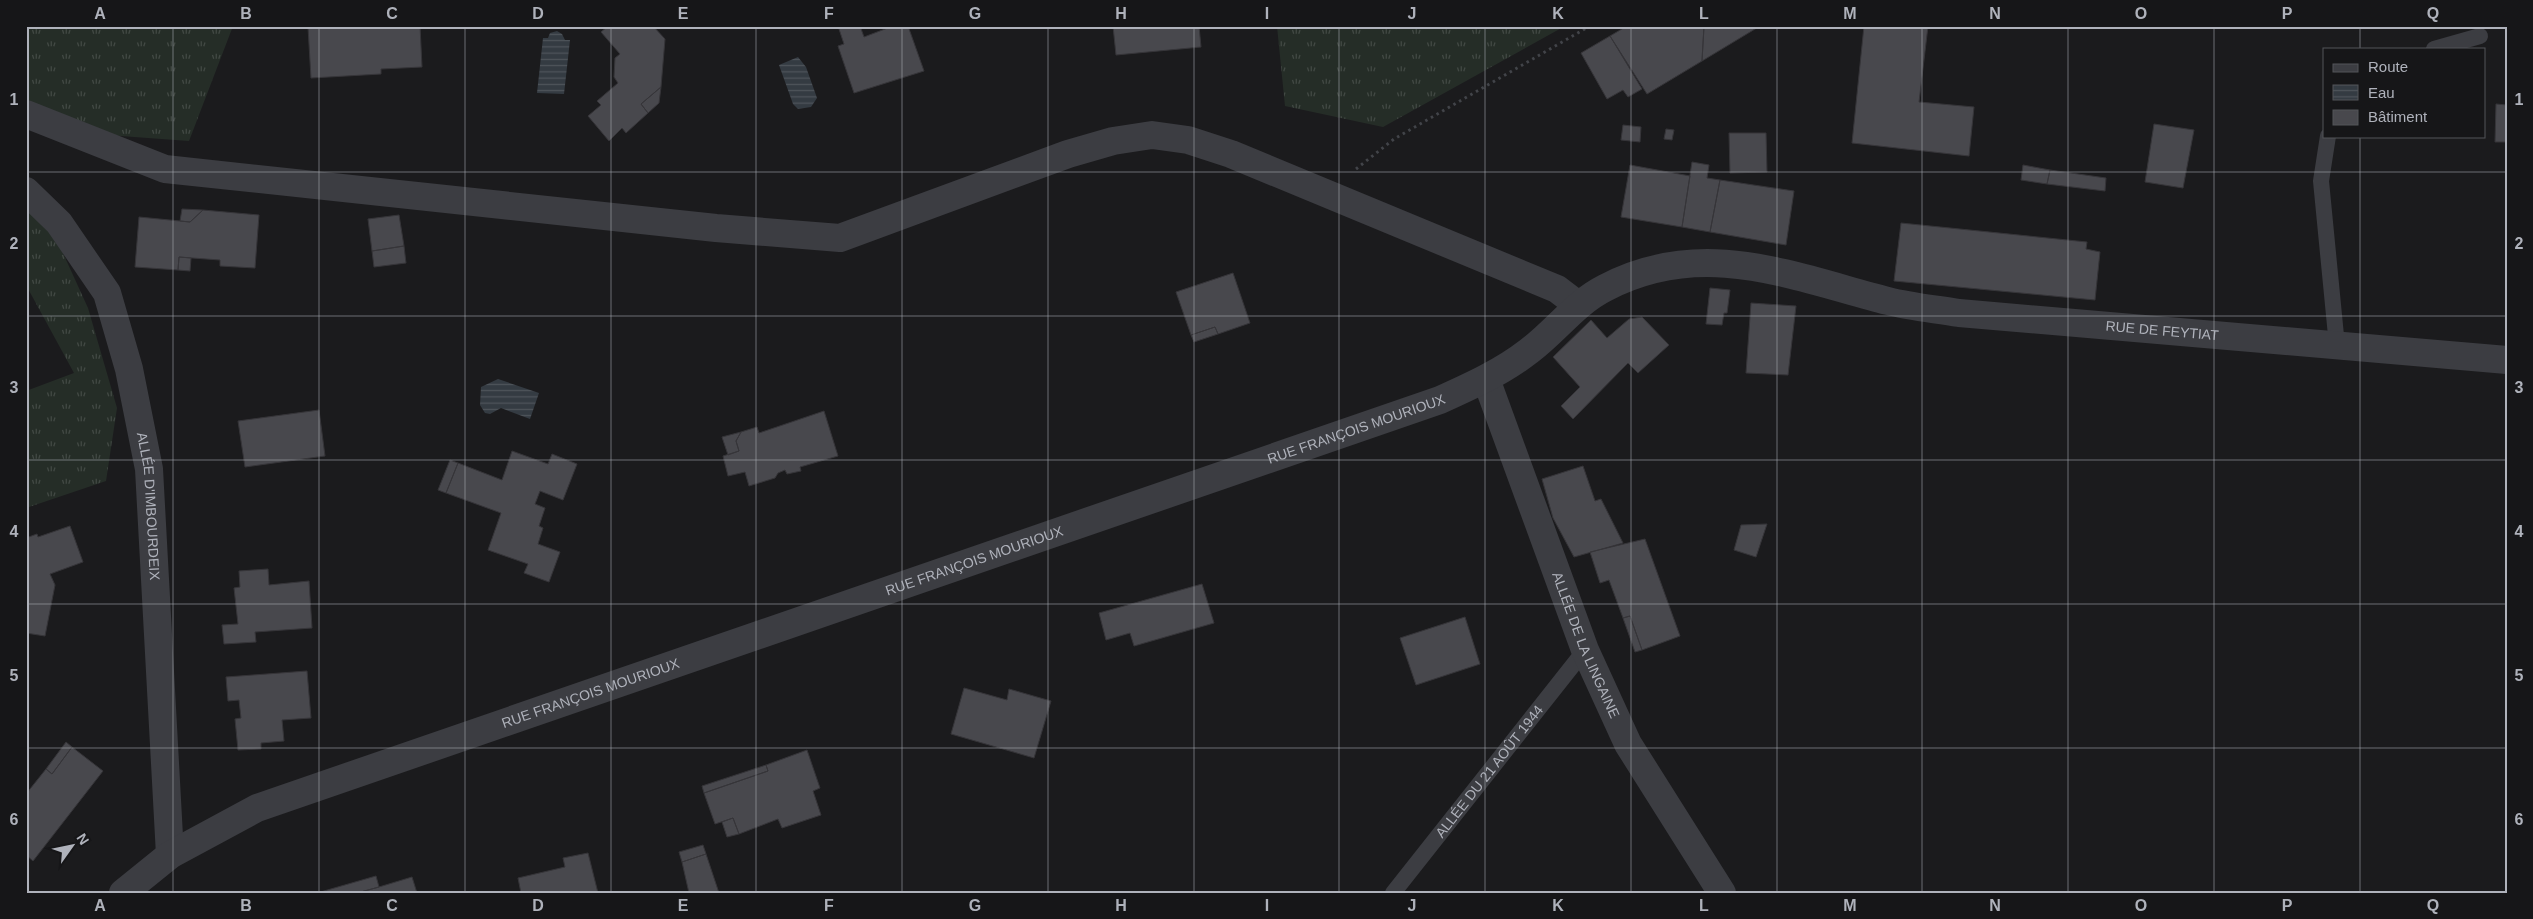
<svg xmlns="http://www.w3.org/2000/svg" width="2533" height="919" font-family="Arial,sans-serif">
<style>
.grass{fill:url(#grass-tufts)}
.water{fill:url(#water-rules)}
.building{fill:#48484d;stroke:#363539}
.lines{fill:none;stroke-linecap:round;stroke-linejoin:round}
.path{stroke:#424449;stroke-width:3;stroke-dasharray:2.5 4;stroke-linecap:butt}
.service{stroke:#3c3d42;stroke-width:16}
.minor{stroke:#3c3d42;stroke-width:28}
.tertiary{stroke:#3c3d42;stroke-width:28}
.grid{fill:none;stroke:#afb2bb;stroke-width:1;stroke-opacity:0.55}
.labels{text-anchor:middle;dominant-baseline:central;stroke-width:4;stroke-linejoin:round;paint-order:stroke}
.street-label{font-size:14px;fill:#afb2bb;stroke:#161618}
.neatline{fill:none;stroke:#afb2bb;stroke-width:2}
.grid-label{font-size:16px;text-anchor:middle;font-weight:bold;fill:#afb2bb}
</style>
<defs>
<pattern id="grass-tufts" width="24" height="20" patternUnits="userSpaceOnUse" patternTransform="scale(1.25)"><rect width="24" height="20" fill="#252d27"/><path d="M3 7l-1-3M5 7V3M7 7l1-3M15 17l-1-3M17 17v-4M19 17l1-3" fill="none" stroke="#424944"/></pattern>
<pattern id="water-rules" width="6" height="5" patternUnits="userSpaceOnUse" patternTransform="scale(1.25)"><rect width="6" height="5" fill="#343b42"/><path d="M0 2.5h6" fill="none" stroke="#4f555b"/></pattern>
</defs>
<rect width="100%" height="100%" fill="#1b1b1d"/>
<path class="grass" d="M 26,26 L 233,26 L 189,141 L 26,129 Z
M 1277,26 L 1565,26 L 1383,127 L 1285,106 Z
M 26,172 L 88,308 L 117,408 L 106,481 L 26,508 L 26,391 L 74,373 L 26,285 Z"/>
<path class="water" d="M 557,31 L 562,34 L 565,40 L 570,40 L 564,94 L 537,93 L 543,38 L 548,38 L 550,33 Z
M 798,57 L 806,67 L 817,98 L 811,107 L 798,109 L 793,104 L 779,65 Z
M 498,379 L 539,393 L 530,419 L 501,408 L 490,414 L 485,413 L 480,405 L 481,387 Z"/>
<path class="building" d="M 420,26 L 422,67 L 381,69 L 381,74 L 311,78 L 308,27 Z
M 608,26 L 653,26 L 665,39 L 661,87 L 641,104 L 648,113 L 626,133 L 622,128 L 609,141 L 588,116 L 601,105 L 597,101 L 618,83 L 614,77 L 615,58 L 620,54 L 601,32 Z
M 838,26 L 860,26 L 864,37 L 893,26 L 908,26 L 924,71 L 854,93 L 838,46 L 844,44 Z
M 1113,26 L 1199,26 L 1201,47 L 1116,55 Z
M 1627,26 L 1704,26 L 1702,61 L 1647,94 L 1610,36 Z
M 1704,26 L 1760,26 L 1702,61 Z
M 1864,26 L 1928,26 L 1919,102 L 1974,107 L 1969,156 L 1852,143 Z
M 1610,36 L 1642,89 L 1628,97 L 1623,90 L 1607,99 L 1581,53 Z
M 661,87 L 659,103 L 648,113 L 641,104 Z
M 2496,104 L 2507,105 L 2507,142 L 2495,142 Z
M 2154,124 L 2194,130 L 2183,188 L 2145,182 Z
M 1623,125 L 1641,127 L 1640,142 L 1621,140 Z
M 1666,129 L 1674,130 L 1672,140 L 1664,139 Z
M 1729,133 L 1766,133 L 1767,172 L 1730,173 Z
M 1692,162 L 1709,165 L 1707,178 L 1720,180 L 1710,232 L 1682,227 Z
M 1630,165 L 1690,176 L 1682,227 L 1621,217 Z
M 2023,165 L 2050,170 L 2047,184 L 2021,180 Z
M 2050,170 L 2106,178 L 2105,191 L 2047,184 Z
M 1720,180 L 1794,191 L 1786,245 L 1710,232 Z
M 182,209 L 203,210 L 190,222 L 180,221 Z
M 203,210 L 259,215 L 255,268 L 220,266 L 220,260 L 179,257 L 178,270 L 135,267 L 139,217 L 190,222 Z
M 399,215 L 404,246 L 372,251 L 368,219 Z
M 1901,223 L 2087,242 L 2086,249 L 2100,252 L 2095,300 L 1894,281 Z
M 404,246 L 406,263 L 374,267 L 372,251 Z
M 179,257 L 191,258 L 190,271 L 178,270 Z
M 1233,273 L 1250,323 L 1218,334 L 1215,327 L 1191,335 L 1176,292 Z
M 1710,288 L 1730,290 L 1727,313 L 1724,313 L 1722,325 L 1706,324 Z
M 1751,303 L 1796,306 L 1788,375 L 1746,373 Z
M 1642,317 L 1669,345 L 1638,373 L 1628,363 L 1573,419 L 1561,406 L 1580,387 L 1553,357 L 1591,320 L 1607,338 L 1629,319 Z
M 1215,327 L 1218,334 L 1194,342 L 1191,335 Z
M 319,410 L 325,456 L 245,467 L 238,421 Z
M 824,411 L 838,456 L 800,467 L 801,471 L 787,474 L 785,470 L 778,473 L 775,478 L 749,486 L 745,472 L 728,476 L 723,456 L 739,451 L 736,441 L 741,432 L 757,427 L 759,433 Z
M 741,432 L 736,441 L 739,451 L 728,455 L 722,437 Z
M 512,451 L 548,464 L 552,454 L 577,464 L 563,500 L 540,491 L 535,504 L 545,508 L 539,526 L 543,528 L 538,544 L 560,552 L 549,582 L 524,573 L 528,564 L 488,550 L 501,513 L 446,493 L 458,463 L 502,480 Z
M 450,460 L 458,463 L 446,493 L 438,490 Z
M 1583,466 L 1595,501 L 1601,499 L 1623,543 L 1574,557 L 1553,518 L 1542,479 Z
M 1767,524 L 1756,557 L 1734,550 L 1741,525 Z
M 70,526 L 83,562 L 50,574 L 55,585 L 45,636 L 26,633 L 26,538 L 37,534 L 38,537 Z
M 1645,539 L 1680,636 L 1642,650 L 1630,616 L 1623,618 L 1609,580 L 1600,583 L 1590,552 Z
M 268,569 L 269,585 L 309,581 L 312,628 L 255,632 L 256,642 L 224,644 L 222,625 L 238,624 L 234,588 L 240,587 L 239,571 Z
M 1202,584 L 1214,623 L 1134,646 L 1130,633 L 1106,640 L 1099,613 Z
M 1630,616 L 1642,650 L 1635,652 L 1623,618 Z
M 1465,617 L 1480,664 L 1416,685 L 1400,638 Z
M 307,671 L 311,718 L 282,720 L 284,741 L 261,743 L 261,749 L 238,750 L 235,719 L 241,718 L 239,700 L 228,701 L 226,677 Z
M 964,688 L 1007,700 L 1009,689 L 1051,701 L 1034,758 L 951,734 Z
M 66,742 L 72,747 L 52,774 L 46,769 Z
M 72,747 L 103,771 L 33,861 L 26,855 L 26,794 L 46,769 L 52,774 Z
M 807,750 L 820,788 L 813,791 L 821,815 L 782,828 L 778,819 L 739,834 L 733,818 L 715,824 L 704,793 L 768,771 L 766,765 Z
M 766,765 L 768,771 L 704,793 L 702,786 Z
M 733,818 L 739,834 L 727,837 L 722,822 Z
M 703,845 L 706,854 L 682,862 L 679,852 Z
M 588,853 L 598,893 L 521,893 L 518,878 L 565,867 L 563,858 Z
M 706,854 L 719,893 L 689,893 L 682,862 Z
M 376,876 L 379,887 L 357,893 L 317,893 Z
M 412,877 L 417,893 L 357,893 L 379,887 Z"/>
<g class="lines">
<path class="path" d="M 1356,169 L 1394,139 L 1590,26"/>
<g class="service">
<path d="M 2434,49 L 2480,36"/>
<path d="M 2328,136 L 2321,181 L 2337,346"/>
<path id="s1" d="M 1393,893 L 1585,650"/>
</g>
<g class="minor">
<path d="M 26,114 L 165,169 L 716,228 L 840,238 L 1068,154 L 1113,141 L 1152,135 L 1188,140 L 1231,154 L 1557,289 L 1578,305"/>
<path id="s2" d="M 26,191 L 59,223 L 107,293 L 129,369 L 149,469 L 170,855"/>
<path id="s3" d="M 1486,379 L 1585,650 L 1628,744 L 1722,893"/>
</g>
<path class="tertiary" id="s4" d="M 123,893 L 170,855 L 257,808 L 1440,400 C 1471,386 1502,372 1529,351 C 1556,331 1575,303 1605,288 C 1702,237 1791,276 1888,301 C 1911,307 1936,309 1959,313 L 2507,360"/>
</g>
<path class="grid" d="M 173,26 L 173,893M 319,26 L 319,893M 465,26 L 465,893M 611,26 L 611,893M 756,26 L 756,893M 902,26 L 902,893M 1048,26 L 1048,893M 1194,26 L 1194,893M 1339,26 L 1339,893M 1485,26 L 1485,893M 1631,26 L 1631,893M 1777,26 L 1777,893M 1922,26 L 1922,893M 2068,26 L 2068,893M 2214,26 L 2214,893M 2360,26 L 2360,49M 2360,136 L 2360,893M 26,172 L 2507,172M 26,316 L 2507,316M 26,460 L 2507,460M 26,604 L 2507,604M 26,748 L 2507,748"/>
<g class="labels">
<g class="street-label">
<text stroke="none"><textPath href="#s4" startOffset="2179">RUE DE FEYTIAT</textPath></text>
<text stroke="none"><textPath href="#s4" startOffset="1322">RUE FRANÇOIS MOURIOUX</textPath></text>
<text stroke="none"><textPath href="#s2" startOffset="349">ALLÉE D'IMBOURDEIX</textPath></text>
<text stroke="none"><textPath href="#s4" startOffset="918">RUE FRANÇOIS MOURIOUX</textPath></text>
<text stroke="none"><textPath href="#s3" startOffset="284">ALLÉE DE LA LINGAINE</textPath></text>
<text stroke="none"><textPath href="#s4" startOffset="512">RUE FRANÇOIS MOURIOUX</textPath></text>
<text stroke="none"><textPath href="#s1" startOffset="155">ALLÉE DU 21 AOÛT 1944</textPath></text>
</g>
</g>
<rect width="2533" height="919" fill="none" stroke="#161618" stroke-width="55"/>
<rect x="2323" y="48" width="162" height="90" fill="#161618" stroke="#535459"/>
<rect x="2333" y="64" width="25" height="8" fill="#3c3d42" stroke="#535459"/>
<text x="2368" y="72" font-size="15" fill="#afb2bb">Route</text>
<rect x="2333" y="85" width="25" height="15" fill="url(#water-rules)" stroke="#535459"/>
<text x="2368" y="98" font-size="15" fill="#afb2bb">Eau</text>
<rect x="2333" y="110" width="25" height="15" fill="#48484d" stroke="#535459"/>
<text x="2368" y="122" font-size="15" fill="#afb2bb">Bâtiment</text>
<g transform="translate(72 846) rotate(57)" stroke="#161618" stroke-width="4" paint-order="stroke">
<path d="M0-4L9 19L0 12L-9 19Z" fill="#afb2bb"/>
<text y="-8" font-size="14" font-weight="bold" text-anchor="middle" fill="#afb2bb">N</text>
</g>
<rect x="28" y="28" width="2478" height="864" class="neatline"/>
<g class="grid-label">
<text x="100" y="19">A</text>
<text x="246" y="19">B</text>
<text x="392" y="19">C</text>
<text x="538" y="19">D</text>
<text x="683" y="19">E</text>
<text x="829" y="19">F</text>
<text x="975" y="19">G</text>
<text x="1121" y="19">H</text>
<text x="1267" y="19">I</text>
<text x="1412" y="19">J</text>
<text x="1558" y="19">K</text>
<text x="1704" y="19">L</text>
<text x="1850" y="19">M</text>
<text x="1995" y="19">N</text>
<text x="2141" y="19">O</text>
<text x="2287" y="19">P</text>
<text x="2433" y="19">Q</text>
<text x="14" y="105">1</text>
<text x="2519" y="105">1</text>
<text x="14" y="249">2</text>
<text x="2519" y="249">2</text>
<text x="14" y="393">3</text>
<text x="2519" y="393">3</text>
<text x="14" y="537">4</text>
<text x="2519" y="537">4</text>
<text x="14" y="681">5</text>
<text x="2519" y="681">5</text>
<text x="14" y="825">6</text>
<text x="2519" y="825">6</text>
<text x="100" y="911">A</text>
<text x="246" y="911">B</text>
<text x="392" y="911">C</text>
<text x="538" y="911">D</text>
<text x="683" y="911">E</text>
<text x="829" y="911">F</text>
<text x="975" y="911">G</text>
<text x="1121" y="911">H</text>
<text x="1267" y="911">I</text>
<text x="1412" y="911">J</text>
<text x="1558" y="911">K</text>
<text x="1704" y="911">L</text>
<text x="1850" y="911">M</text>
<text x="1995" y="911">N</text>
<text x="2141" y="911">O</text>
<text x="2287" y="911">P</text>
<text x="2433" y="911">Q</text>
</g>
</svg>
